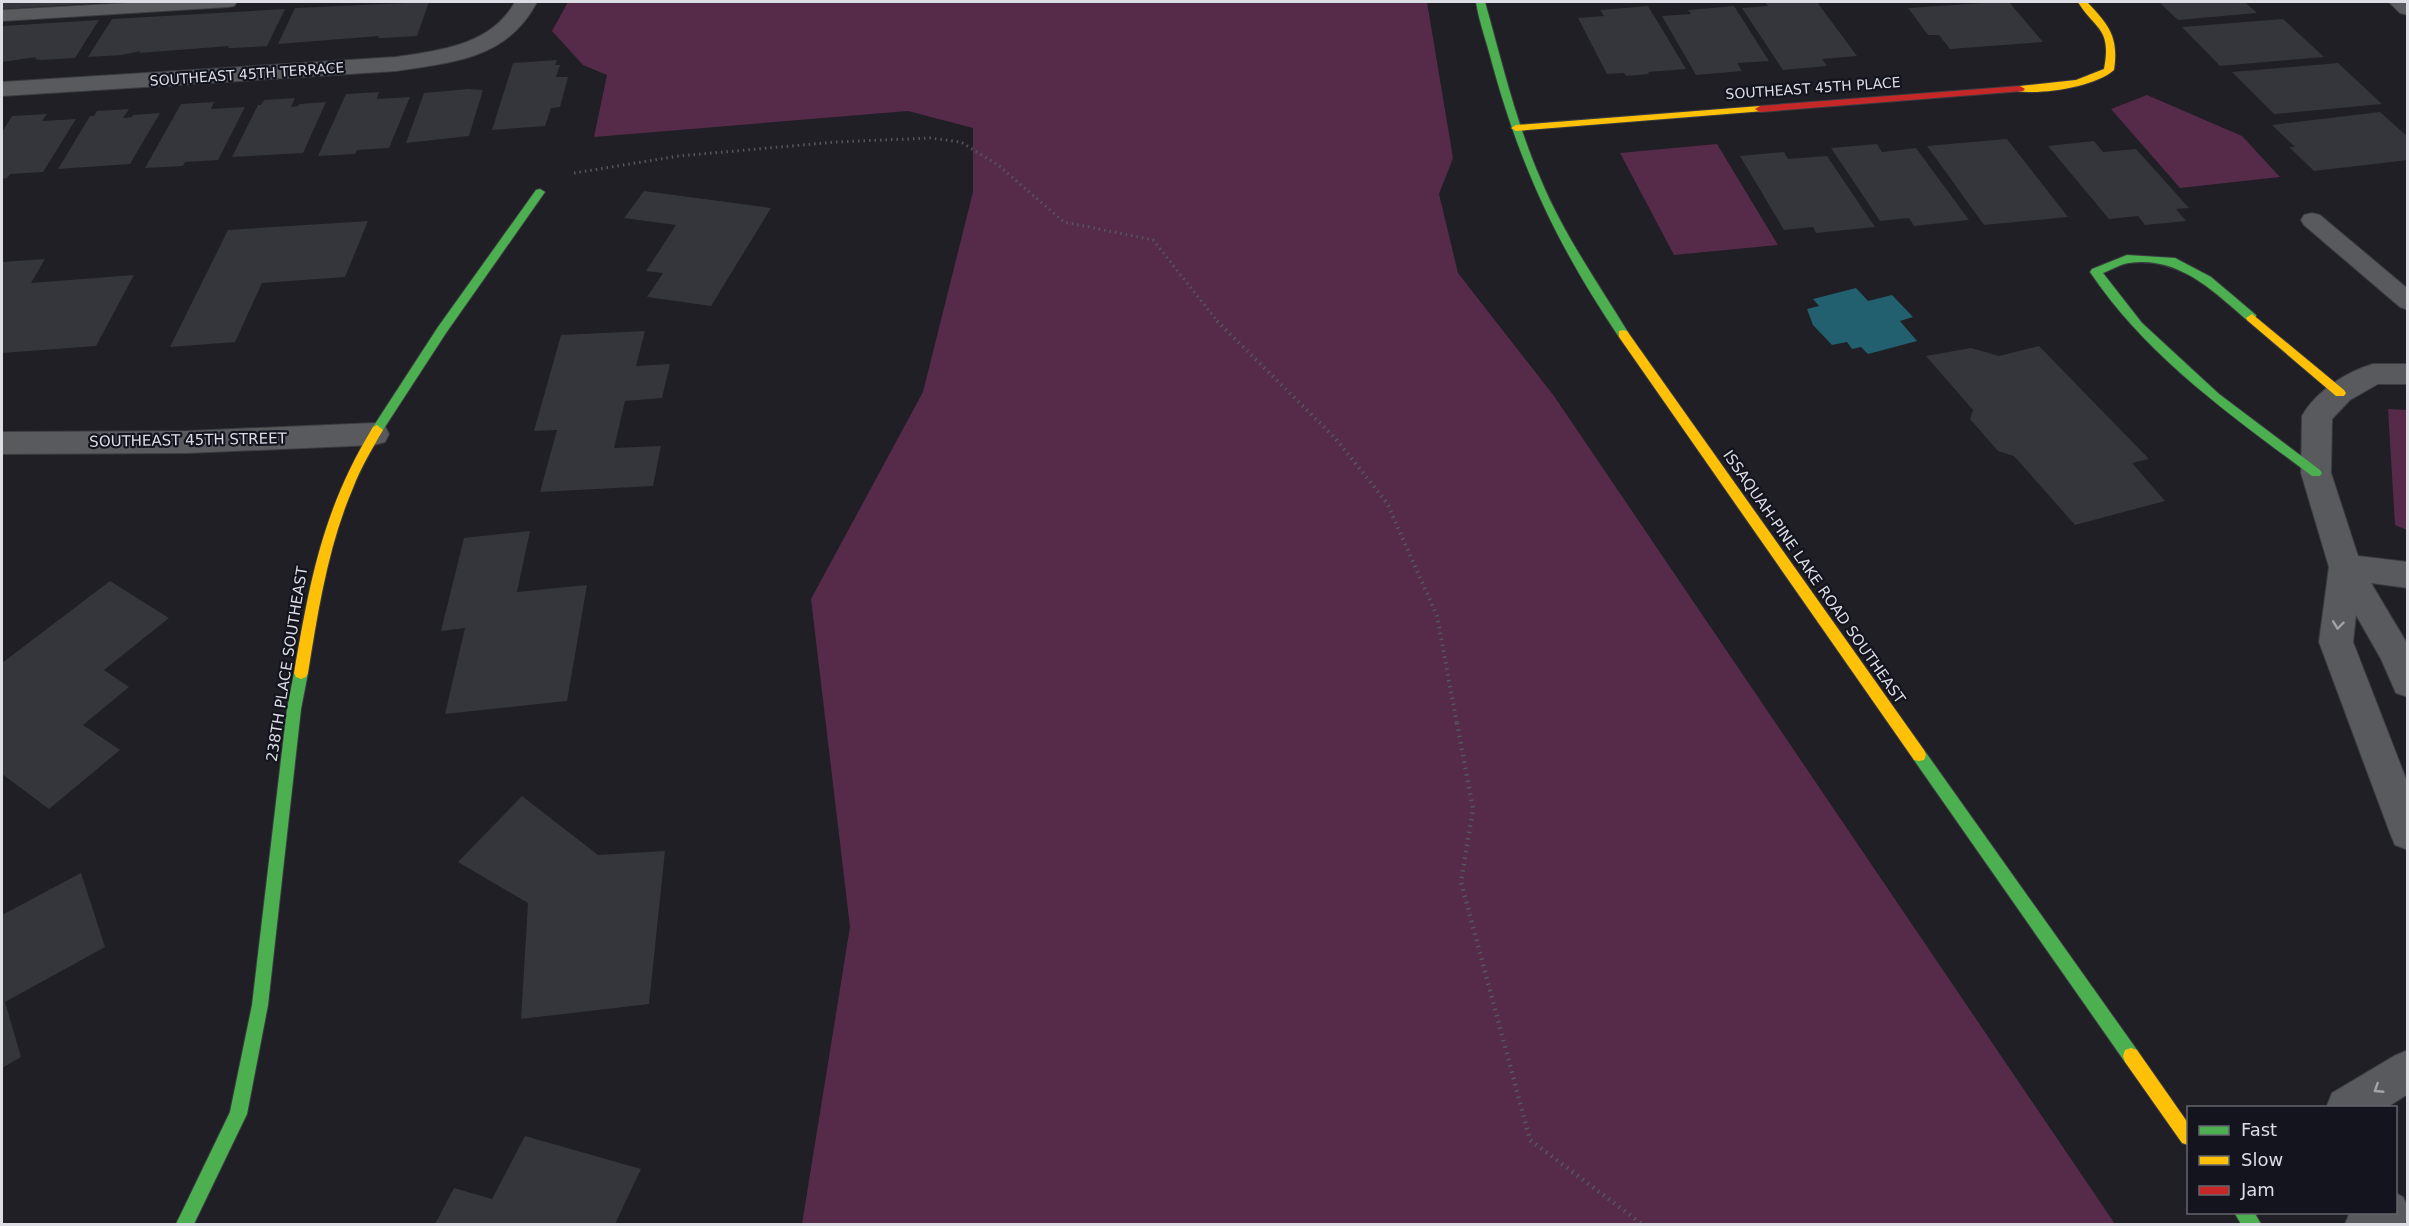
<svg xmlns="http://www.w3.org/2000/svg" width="2409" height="1226" font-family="'DejaVu Sans',sans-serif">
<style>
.green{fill:#562a49}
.water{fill:#22606f}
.building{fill:#34363b}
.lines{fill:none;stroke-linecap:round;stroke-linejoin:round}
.lane-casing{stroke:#3b3c41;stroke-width:2}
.street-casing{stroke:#3b3c41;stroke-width:2}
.fast-casing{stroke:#3b3c41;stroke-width:2}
.slow-casing{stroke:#3b3c41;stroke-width:2}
.jam-casing{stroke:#3b3c41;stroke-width:2}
.path-far2{stroke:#56565b;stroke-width:3;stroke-dasharray:1.5 4;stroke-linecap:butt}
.path-far1{stroke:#56565b;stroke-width:4;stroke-dasharray:1.5 4.5;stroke-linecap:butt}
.path{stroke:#56565b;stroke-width:4.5;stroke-dasharray:1.5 5;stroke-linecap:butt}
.lane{fill:#595a5e;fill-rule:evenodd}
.street{fill:#595a5e;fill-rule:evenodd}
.fast{fill:#4caf50;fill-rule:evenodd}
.slow{fill:#ffc107;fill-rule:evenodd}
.jam{fill:#c62828;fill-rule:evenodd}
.oneway{stroke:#a2a3a8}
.labels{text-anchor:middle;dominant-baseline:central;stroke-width:4.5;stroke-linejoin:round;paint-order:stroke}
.far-street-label{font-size:14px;fill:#dddee5;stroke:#13141e}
.street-label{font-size:15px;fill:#dddee5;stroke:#13141e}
</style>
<rect width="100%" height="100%" fill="#1f1f25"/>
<path class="green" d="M 568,2 L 1427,2 L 1453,158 L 1439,194 L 1458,273 L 1554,396 L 2115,1224 L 802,1224 L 850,927 L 811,599 L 923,392 L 973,192 L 973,128 L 908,111 L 594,137 L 607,75 L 583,65 L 552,31 Z
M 2147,95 L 2242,136 L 2280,177 L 2180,188 L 2111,109 Z
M 1717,144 L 1778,245 L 1674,255 L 1620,153 Z
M 2388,409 L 2407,410 L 2407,530 L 2395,525 Z"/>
<path class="water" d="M 1856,288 L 1868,301 L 1892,295 L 1913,317 L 1900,321 L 1917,341 L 1868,354 L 1861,347 L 1852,349 L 1847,342 L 1832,345 L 1813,325 L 1807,309 L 1819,306 L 1813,299 Z"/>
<path class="building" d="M 2,2 L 100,2 L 100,3 L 2,9 Z
M 429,2 L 417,36 L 384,38 L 378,38 L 379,36 L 278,44 L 295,8 Z
M 1765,2 L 1817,2 L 1857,56 L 1822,59 L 1827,66 L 1783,70 L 1742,8 L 1768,6 Z
M 1999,2 L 2009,2 L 2043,42 L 1950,49 L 1939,35 L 1928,35 L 1908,8 Z
M 2159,2 L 2245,2 L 2257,13 L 2178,20 Z
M 1648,6 L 1686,69 L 1648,72 L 1649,74 L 1626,76 L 1624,73 L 1607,74 L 1578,18 L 1604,16 L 1600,10 Z
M 1734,6 L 1769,61 L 1737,63 L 1742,71 L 1696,75 L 1662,16 L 1691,14 L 1688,10 Z
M 285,9 L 267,46 L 233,48 L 228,48 L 229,46 L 139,53 L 141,51 L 122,55 L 88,57 L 112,19 Z
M 2283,19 L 2324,57 L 2220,66 L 2182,27 Z
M 99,20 L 75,58 L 41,60 L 35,59 L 36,57 L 2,62 L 2,26 Z
M 557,60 L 555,65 L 560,65 L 556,77 L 568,77 L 560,107 L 551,108 L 545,126 L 492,130 L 513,63 Z
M 2338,63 L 2382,104 L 2274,114 L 2232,72 Z
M 468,89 L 483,90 L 469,136 L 406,143 L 424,93 Z
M 379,92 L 377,99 L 410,97 L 389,148 L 357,150 L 355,154 L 318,156 L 346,94 Z
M 295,98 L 291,107 L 298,106 L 300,104 L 326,102 L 303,153 L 232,157 L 258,105 L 261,105 L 264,100 Z
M 214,102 L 211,109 L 245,107 L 218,160 L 185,162 L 183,166 L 145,168 L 181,104 Z
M 129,109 L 123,118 L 132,117 L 133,115 L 160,113 L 130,164 L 58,169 L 90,116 L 94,116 L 97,111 Z
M 2380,112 L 2408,137 L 2408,160 L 2314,171 L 2289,147 L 2295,147 L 2272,125 Z
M 47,114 L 42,121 L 76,119 L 43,172 L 10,174 L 7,178 L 2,179 L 2,132 L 12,116 Z
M 2007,139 L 2068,217 L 1984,225 L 1927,146 Z
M 2094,141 L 2103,152 L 2136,149 L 2189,208 L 2176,209 L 2186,221 L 2145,225 L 2138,216 L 2109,219 L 2048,146 Z
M 1877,144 L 1882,152 L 1916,148 L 1969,220 L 1914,226 L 1909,218 L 1880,221 L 1831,148 Z
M 1784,152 L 1788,159 L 1827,156 L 1875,227 L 1816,233 L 1813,227 L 1784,230 L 1740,156 Z
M 644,191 L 771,208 L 711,306 L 647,297 L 663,273 L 646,271 L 676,225 L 624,218 Z
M 368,221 L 345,277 L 262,283 L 235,342 L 170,347 L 228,230 Z
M 45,259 L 31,283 L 134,275 L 96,346 L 2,353 L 2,262 Z
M 645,331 L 636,366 L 670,364 L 662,398 L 625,401 L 614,448 L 661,446 L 653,486 L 540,492 L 557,430 L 534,431 L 561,335 Z
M 2039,346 L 2149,459 L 2132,463 L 2165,501 L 2075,525 L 2014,456 L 1998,451 L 1970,419 L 1973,410 L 1926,356 L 1971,348 L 1999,356 Z
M 530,531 L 517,592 L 587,585 L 567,701 L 445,714 L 465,628 L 441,631 L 464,538 Z
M 110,581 L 169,618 L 104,670 L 129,687 L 83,725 L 120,750 L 49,809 L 2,774 L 2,663 Z
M 522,796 L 598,855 L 665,851 L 649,1004 L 521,1019 L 528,903 L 458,862 Z
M 81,873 L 105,947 L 5,1002 L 21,1057 L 2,1068 L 2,915 Z
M 525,1136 L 641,1169 L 615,1224 L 435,1224 L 454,1188 L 492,1199 Z"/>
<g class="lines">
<g class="lane-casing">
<path id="lane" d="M 147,2 L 237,2 L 234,6 L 228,7 L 2,21 L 2,10 Z
M 2312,213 L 2320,215 L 2408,289 L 2408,310 L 2400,307 L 2304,225 L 2301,220 L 2304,215 Z"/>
</g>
<g class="street-casing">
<path id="street" d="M 515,2 L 537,2 C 507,59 454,62 396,71 L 2,96 L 2,82 L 396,57 C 441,50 491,45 515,2 Z
M 2389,2 L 2408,2 L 2408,15 L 2400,13 Z
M 2373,364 L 2408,364 L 2408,384 L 2378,384 L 2350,400 L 2332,419 L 2331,473 L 2358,556 L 2408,562 L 2408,588 L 2371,583 L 2408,645 L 2408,697 L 2396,693 L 2381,659 L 2356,615 L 2353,642 L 2408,784 L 2408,850 L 2395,845 L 2390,833 L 2319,642 L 2329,567 L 2301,473 L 2302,416 C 2316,391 2346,372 2373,364 Z
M 374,423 L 385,426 L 389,434 L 385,442 L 374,445 L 188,453 L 2,454 L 2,432 L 188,431 Z
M 2408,1050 L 2408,1094 L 2386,1108 L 2326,1108 L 2332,1093 L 2394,1056 Z
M 2396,1193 L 2403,1197 L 2408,1207 L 2405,1224 L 2345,1224 L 2350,1212 L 2396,1212 Z"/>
</g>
<g class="fast-casing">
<path id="fast" d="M 1476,2 L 1485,2 C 1502,62 1516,123 1541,180 C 1564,235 1598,283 1629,334 L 1627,337 L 1619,337 C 1558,246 1521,169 1492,63 C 1487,43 1479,22 1476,2 Z
M 540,189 L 545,192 L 446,333 L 381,433 L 373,433 L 371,430 L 373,427 L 438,327 L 536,190 Z
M 2127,255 L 2175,258 L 2211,277 L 2256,315 L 2256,321 L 2248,321 C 2213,291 2179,256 2129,263 C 2121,264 2111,270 2103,273 L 2142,323 L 2219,394 L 2320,470 L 2322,473 L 2320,476 L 2312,476 C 2232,416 2147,357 2090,272 L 2092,269 Z
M 301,667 L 306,669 L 308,673 L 301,709 L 268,1005 L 247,1114 L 194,1224 L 176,1224 L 230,1112 L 252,1005 L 287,709 L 294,673 L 296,669 Z
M 1919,749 L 1924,750 L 2137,1050 L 2139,1056 L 2137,1062 L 2131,1064 L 2125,1062 L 1914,760 L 1912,755 L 1914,750 Z
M 2234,1212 L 2254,1212 L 2261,1224 L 2241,1224 Z"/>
</g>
<g class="slow-casing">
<path id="slow" d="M 2078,2 L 2087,2 C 2109,25 2119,37 2114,70 C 2095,87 2041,95 2017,91 L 2015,89 L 2020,86 L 2076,80 L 2104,69 C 2112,27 2095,30 2078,2 Z
M 1760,106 L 1764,107 L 1764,111 L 1516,131 L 1511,128 L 1516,125 Z
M 2252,314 L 2344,390 L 2346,393 L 2344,396 L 2336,396 L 2248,321 L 2246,318 Z
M 1623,330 L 1627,331 L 1924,750 L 1926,755 L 1924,760 L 1919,761 L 1914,760 L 1619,337 L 1619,331 Z
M 377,425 L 383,430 C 372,449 361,467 353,488 C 328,546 318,611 308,673 L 306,677 L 301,679 L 296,677 L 294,673 C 310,580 323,509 373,427 Z
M 2131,1048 L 2137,1050 L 2188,1123 L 2188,1145 L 2182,1143 L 2125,1062 L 2123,1056 L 2125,1050 Z"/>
</g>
<g class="jam-casing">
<path id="jam" d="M 2020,86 L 2025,89 L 2023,91 L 1760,112 L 1755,109 L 1760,106 Z"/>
</g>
<path class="path-far2" d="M 574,173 L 679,156 L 836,142 L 930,138 L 961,142 L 998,165 L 1064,222 L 1153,240 L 1218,322"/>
<path class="path-far1" d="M 1217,321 L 1336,439 L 1387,503 L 1437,616 L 1457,724"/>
<path class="path" d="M 1457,723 L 1473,809 L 1461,882 L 1530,1140 L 1642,1224"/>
<use href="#lane" class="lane"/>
<use href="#street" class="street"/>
<use href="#fast" class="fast"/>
<use href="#slow" class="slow"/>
<use href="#jam" class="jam"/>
</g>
<defs><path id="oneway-chevron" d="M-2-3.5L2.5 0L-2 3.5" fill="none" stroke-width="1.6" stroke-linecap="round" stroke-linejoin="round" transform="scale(1.5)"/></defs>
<g class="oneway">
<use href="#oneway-chevron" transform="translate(2338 625) rotate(97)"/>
<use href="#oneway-chevron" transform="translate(2378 1089) rotate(147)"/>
</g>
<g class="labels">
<g class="far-street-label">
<text transform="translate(247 74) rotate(-4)">SOUTHEAST 45TH TERRACE</text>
<text transform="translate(1813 88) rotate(-4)">SOUTHEAST 45TH PLACE</text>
</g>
<g class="street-label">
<text transform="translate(188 440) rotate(-1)">SOUTHEAST 45TH STREET</text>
<text transform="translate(1814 577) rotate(55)">ISSAQUAH-PINE LAKE ROAD SOUTHEAST</text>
<text transform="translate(287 664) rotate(-81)">238TH PLACE SOUTHEAST</text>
</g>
</g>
<rect width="2409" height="1226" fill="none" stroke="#dddee5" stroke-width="6"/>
<rect x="2187" y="1106" width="210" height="108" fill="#13141e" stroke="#64656e" stroke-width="1.5"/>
<rect x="2199" y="1126" width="30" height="9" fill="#4caf50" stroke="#64656e" stroke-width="1.5"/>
<text x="2241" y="1136" font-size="18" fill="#dddee5">Fast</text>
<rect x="2199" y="1156" width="30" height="9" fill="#ffc107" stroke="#64656e" stroke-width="1.5"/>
<text x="2241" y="1166" font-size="18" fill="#dddee5">Slow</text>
<rect x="2199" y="1186" width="30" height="9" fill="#c62828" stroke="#64656e" stroke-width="1.5"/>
<text x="2241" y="1196" font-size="18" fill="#dddee5">Jam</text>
</svg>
